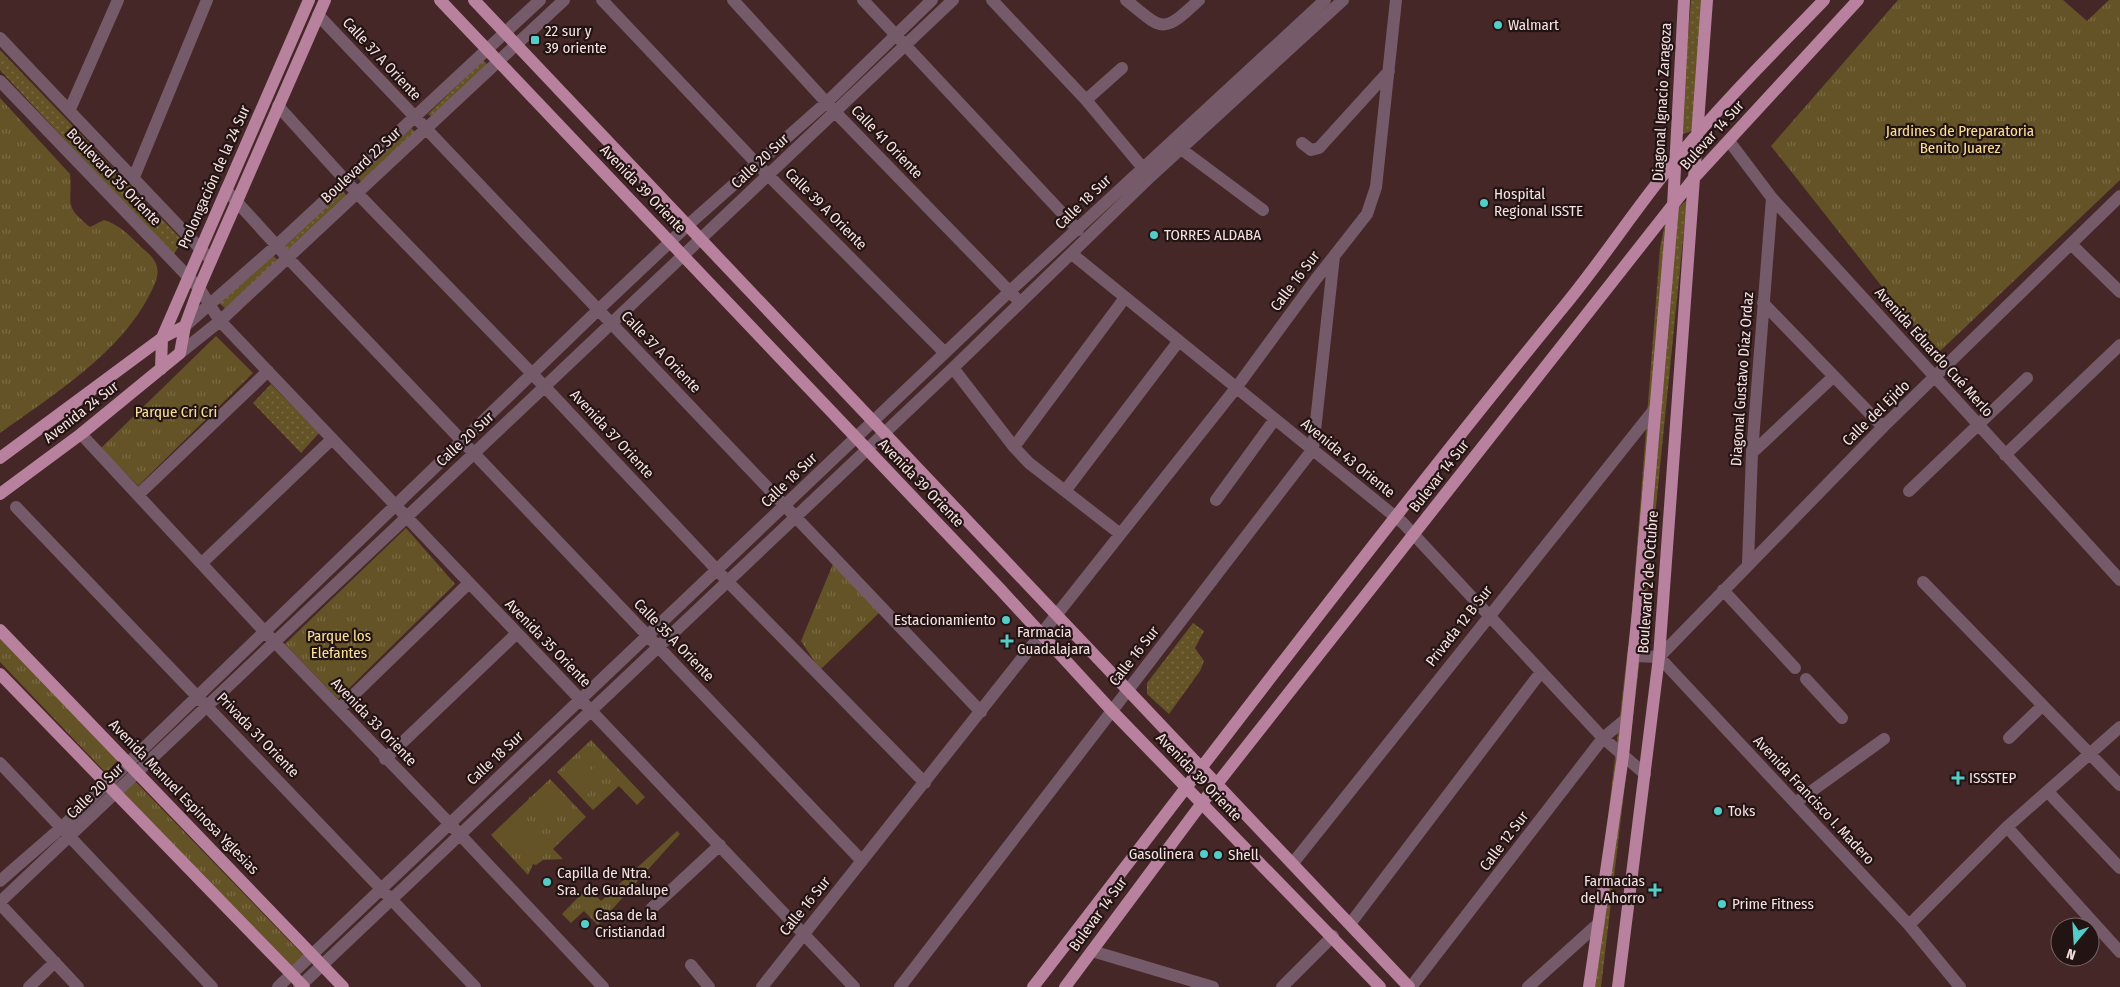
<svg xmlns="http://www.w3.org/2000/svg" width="2120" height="987" font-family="'Fira Sans Condensed',sans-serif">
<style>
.grass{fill:url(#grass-dots)}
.park{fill:url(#park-tufts)}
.pitch{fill:#645326}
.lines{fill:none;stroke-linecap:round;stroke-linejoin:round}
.minor{stroke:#755b69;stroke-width:12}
.major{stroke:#b8829f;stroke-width:12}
.poi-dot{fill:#54cdc8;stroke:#231414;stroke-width:2}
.labels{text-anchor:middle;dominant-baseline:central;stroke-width:4.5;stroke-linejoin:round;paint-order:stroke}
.poi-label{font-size:15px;fill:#f7e1e1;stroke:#231414;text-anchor:start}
.street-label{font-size:15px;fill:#f7e1e1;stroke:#231414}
.park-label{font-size:15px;fill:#fee198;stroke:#231414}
</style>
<defs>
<pattern id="grass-dots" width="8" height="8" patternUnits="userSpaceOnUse" patternTransform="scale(1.25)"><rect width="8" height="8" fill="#645326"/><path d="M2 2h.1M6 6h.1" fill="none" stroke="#7b6b45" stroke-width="1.8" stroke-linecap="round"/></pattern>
<pattern id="park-tufts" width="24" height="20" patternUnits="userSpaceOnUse" patternTransform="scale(1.25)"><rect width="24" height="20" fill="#645326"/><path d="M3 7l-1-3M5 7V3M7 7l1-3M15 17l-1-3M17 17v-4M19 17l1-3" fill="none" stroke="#7b6b45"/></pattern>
</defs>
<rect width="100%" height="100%" fill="#462727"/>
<path class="grass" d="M 1691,0 L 1704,0 L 1692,131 L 1680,135 Z
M 0,50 L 182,240 L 173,256 L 0,70 Z
M 483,60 L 489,66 L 432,117 L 428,114 Z
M 411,128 L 417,133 L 363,184 L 358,178 Z
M 340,188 L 348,197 L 290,252 L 281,243 Z
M 1687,200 L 1644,625 L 1631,624 L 1660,248 L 1666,218 Z
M 271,254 L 280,262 L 228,311 L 219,303 Z
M 271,384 L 319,433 L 301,453 L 253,403 Z
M 1193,623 L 1204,631 L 1195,648 L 1204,661 L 1200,671 L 1169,714 L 1147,694 L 1147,683 Z
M 1628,647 L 1641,649 L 1601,987 L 1588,987 Z"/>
<path class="park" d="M 1898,0 L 2063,0 L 2087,21 L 2109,0 L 2120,0 L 2120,180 L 1936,355 L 1771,146 Z
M 0,98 L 70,174 C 73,205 62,204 90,227 L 104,220 C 120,225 129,235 141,247 C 147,252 155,258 157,267 C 159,276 155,284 151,292 C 122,352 53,395 0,433 Z
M 216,336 L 253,373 L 138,486 L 101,448 Z
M 406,528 L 455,584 L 338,699 L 285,644 Z
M 833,564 L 880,612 L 820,670 L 801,641 Z
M 0,635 L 118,760 L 106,773 L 0,662 Z
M 591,740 L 645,797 L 637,805 L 619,786 L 593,810 L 557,772 Z
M 550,779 L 586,817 L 553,849 L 563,859 L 543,860 L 536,865 L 533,864 L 528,875 L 491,835 Z
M 134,780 L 306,958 L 291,971 L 122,791 Z
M 677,831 L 680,834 L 598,925 L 584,911 L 571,923 L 562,914 L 588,887 L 601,901 Z"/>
<path class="pitch" d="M 586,751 L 592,756 L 592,760 L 587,763 L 591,770 L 598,767 L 603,774 L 598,780 L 590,776 L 586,783 L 591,790 L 586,795 L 579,792 L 579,786 L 567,782 C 560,770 566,760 580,759 L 580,754 Z
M 549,787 C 578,790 555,829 539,805 L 533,807 L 528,804 L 529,797 L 538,797 L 541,791 Z
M 532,821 L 537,828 L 533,834 L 544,838 L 547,846 L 542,858 L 533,861 L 525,858 L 520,847 L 512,850 L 503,846 L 498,834 L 505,824 L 514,822 L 524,828 L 526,823 Z"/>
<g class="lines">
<path class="minor" d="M 602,0 L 758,165 L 945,353
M 733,0 L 836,113 L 1015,297
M 863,0 L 1078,230
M 992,0 L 1086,100 L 1147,173
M 1126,0 C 1163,30 1162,35 1199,0
M 318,15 L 981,712
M 0,38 L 211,260
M 0,81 L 199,288 L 220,321 L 854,987
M 1086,100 L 1122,68
M 278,106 L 356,192 L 545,387 L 732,586 L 925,783
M 70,109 L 118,0
M 1729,141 L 1772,198 L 2120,580
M 1302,143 L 1311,150 L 1319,148 L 1389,71
M 1181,149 L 1263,210
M 134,177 L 207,0
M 226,190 L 287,257 L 862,861
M 2071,244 L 2120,292
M 1072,254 L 1403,523 L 1603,738 L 1645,774
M 1763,303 L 1883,427
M 185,326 L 276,246 L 540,0
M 180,353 L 220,321 L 564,0
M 953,368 L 1014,447 L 1029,463 L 1119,533
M 81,434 L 265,632 L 449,823 L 603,987
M 1014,447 L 1124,299
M 1752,453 L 1834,376
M 2005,455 L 2120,345
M 1065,491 L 1178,342
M 1909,491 L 2027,378
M 138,495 L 268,371
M 1216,500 L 1275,419
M 16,507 L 475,987
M 202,563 L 332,439
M 1748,563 L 1752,453 L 1772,198
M 1923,582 L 2120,785
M 1723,590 L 1795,668
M 1633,656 L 1659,657 L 1909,925 L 1960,987
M 1659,657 L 1883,427 L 2120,196
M 1806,679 L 1842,718
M 339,709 L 469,583
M 2009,738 L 2042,706
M 385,759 L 517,633
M 0,763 L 212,987
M 2048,792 L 2120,868
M 1795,803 L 1884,739
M 2007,827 L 2120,952
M 1293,863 L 1653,411
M 0,881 L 62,827 L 598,310 L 688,225 L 827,102 L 932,0
M 0,902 L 953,0
M 0,904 L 78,987
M 651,909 L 720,845
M 1350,924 L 1541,672
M 1909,925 L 2007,827 L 2120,727
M 1092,951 L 1213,987
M 691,965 L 709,987
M 29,987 L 55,962
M 278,987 L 1010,291 L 1325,0
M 299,987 L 953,368 L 1150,177 L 1343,0
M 762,987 L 1236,388 L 1316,279 L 1367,214 L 1376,187 L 1396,0
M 900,987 L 1313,449 L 1334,256
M 1282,987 L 1333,936
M 1411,987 L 1603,738 L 1627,718
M 1528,987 L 1599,923"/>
<path class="major" d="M 440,0 L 1000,589 L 1112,711 L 1380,987
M 474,0 L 1409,987
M 161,369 L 162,338 L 309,0
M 0,458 L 162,338 L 185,326
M 0,494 L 81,434 L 180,353 L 185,326 L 199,288 L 325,0
M 0,630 L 343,987
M 0,674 L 304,987
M 1033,987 C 1208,760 1380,531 1561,310 C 1602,261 1636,207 1677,158 C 1723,102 1774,52 1824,0
M 1065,987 L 1202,803 L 1694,178 L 1858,0
M 1589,987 L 1623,756 L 1638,611 L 1673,206 L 1684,0
M 1618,987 L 1659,657 L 1707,0"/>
</g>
<g class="poi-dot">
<circle cx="1498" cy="25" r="5"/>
<rect x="530" y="35" width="10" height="10" rx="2.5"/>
<circle cx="1484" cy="203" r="5"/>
<circle cx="1154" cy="235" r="5"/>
<circle cx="1006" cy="620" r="5"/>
<path d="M1004.5 633.5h5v5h5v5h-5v5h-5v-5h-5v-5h5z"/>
<path d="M1955.5 770.5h5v5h5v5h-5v5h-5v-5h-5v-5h5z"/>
<circle cx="1718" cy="811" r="5"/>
<circle cx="1204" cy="854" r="5"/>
<circle cx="1218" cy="855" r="5"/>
<circle cx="547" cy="882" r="5"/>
<path d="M1652.5 882.5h5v5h5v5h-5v5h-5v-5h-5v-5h5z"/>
<circle cx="1722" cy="904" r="5"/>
<circle cx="585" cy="924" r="5"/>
</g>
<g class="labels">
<g class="poi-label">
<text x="1508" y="25">Walmart</text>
<text x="545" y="31">22 sur y<tspan x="545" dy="17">39 oriente</tspan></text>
<text x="1494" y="194">Hospital<tspan x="1494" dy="17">Regional ISSTE</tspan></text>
<text x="1164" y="235">TORRES ALDABA</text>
<text x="996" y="620" text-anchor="end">Estacionamiento</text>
<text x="1017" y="632">Farmacia<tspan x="1017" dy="17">Guadalajara</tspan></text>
<text x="1969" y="778">ISSSTEP</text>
<text x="1728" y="811">Toks</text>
<text x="1194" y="854" text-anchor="end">Gasolinera</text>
<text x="1228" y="855">Shell</text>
<text x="557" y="873">Capilla de Ntra.<tspan x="557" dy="17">Sra. de Guadalupe</tspan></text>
<text x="1645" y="881" text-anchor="end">Farmacias<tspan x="1645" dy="17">del Ahorro</tspan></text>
<text x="1732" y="904">Prime Fitness</text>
<text x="595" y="915">Casa de la<tspan x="595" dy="17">Cristiandad</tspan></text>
</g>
<g class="street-label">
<text transform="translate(382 59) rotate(47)">Calle 37 A Oriente</text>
<text transform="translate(1662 102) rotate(-87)">Diagonal Ignacio Zaragoza</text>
<text transform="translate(1712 135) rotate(-48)">Bulevar 14 Sur</text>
<text transform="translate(887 142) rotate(46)">Calle 41 Oriente</text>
<text transform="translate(760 161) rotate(-43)">Calle 20 Sur</text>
<text transform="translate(361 165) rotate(-43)">Boulevard 22 Sur</text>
<text transform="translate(114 177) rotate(46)">Boulevard 35 Oriente</text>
<text transform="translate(214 177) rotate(-66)">Prolongación de la 24 Sur</text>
<text transform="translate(643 189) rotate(46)">Avenida 39 Oriente</text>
<text transform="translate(1083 202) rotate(-44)">Calle 18 Sur</text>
<text transform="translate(826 209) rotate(45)">Calle 39 A Oriente</text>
<text transform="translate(1295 281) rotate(-53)">Calle 16 Sur</text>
<text transform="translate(661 352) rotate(46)">Calle 37 A Oriente</text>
<text transform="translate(1934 352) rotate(48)">Avenida Eduardo Cué Merlo</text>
<text transform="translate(1742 379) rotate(-86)">Diagonal Gustavo Díaz Ordaz</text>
<text transform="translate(81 412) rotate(-38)">Avenida 24 Sur</text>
<text transform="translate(1876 413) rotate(-44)">Calle del Ejido</text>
<text transform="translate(612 434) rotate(47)">Avenida 37 Oriente</text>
<text transform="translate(465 439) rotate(-43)">Calle 20 Sur</text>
<text transform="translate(1348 458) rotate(39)">Avenida 43 Oriente</text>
<text transform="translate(1439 476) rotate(-52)">Bulevar 14 Sur</text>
<text transform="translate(789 480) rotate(-44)">Calle 18 Sur</text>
<text transform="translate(921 483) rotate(46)">Avenida 39 Oriente</text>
<text transform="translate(1648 582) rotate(-86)">Boulevard 2 de Octubre</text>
<text transform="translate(1459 626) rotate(-52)">Privada 12 B Sur</text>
<text transform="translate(674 640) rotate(46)">Calle 35 A Oriente</text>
<text transform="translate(548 643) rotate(46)">Avenida 35 Oriente</text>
<text transform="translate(1134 656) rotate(-52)">Calle 16 Sur</text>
<text transform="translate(374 722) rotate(46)">Avenida 33 Oriente</text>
<text transform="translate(258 735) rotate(46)">Privada 31 Oriente</text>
<text transform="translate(495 758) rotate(-43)">Calle 18 Sur</text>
<text transform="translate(1199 777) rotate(46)">Avenida 39 Oriente</text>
<text transform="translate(95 791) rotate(-44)">Calle 20 Sur</text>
<text transform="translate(184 797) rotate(46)">Avenida Manuel Espinosa Yglesias</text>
<text transform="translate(1814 800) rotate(47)">Avenida Francisco I. Madero</text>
<text transform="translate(1504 841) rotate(-53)">Calle 12 Sur</text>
<text transform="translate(805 906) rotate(-51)">Calle 16 Sur</text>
<text transform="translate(1098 914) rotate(-54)">Bulevar 14 Sur</text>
</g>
<g class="park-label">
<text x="1960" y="131">Jardines de Preparatoria<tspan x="1960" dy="17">Benito Juarez</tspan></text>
<text x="176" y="412">Parque Cri Cri</text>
<text x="339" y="636">Parque los<tspan x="339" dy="17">Elefantes</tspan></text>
</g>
</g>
<g transform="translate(2075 942) rotate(198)"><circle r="24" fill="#231414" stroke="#786666"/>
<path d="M0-4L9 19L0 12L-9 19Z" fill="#54cdc8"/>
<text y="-8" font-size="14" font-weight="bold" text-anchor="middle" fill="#f7e1e1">N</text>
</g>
</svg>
